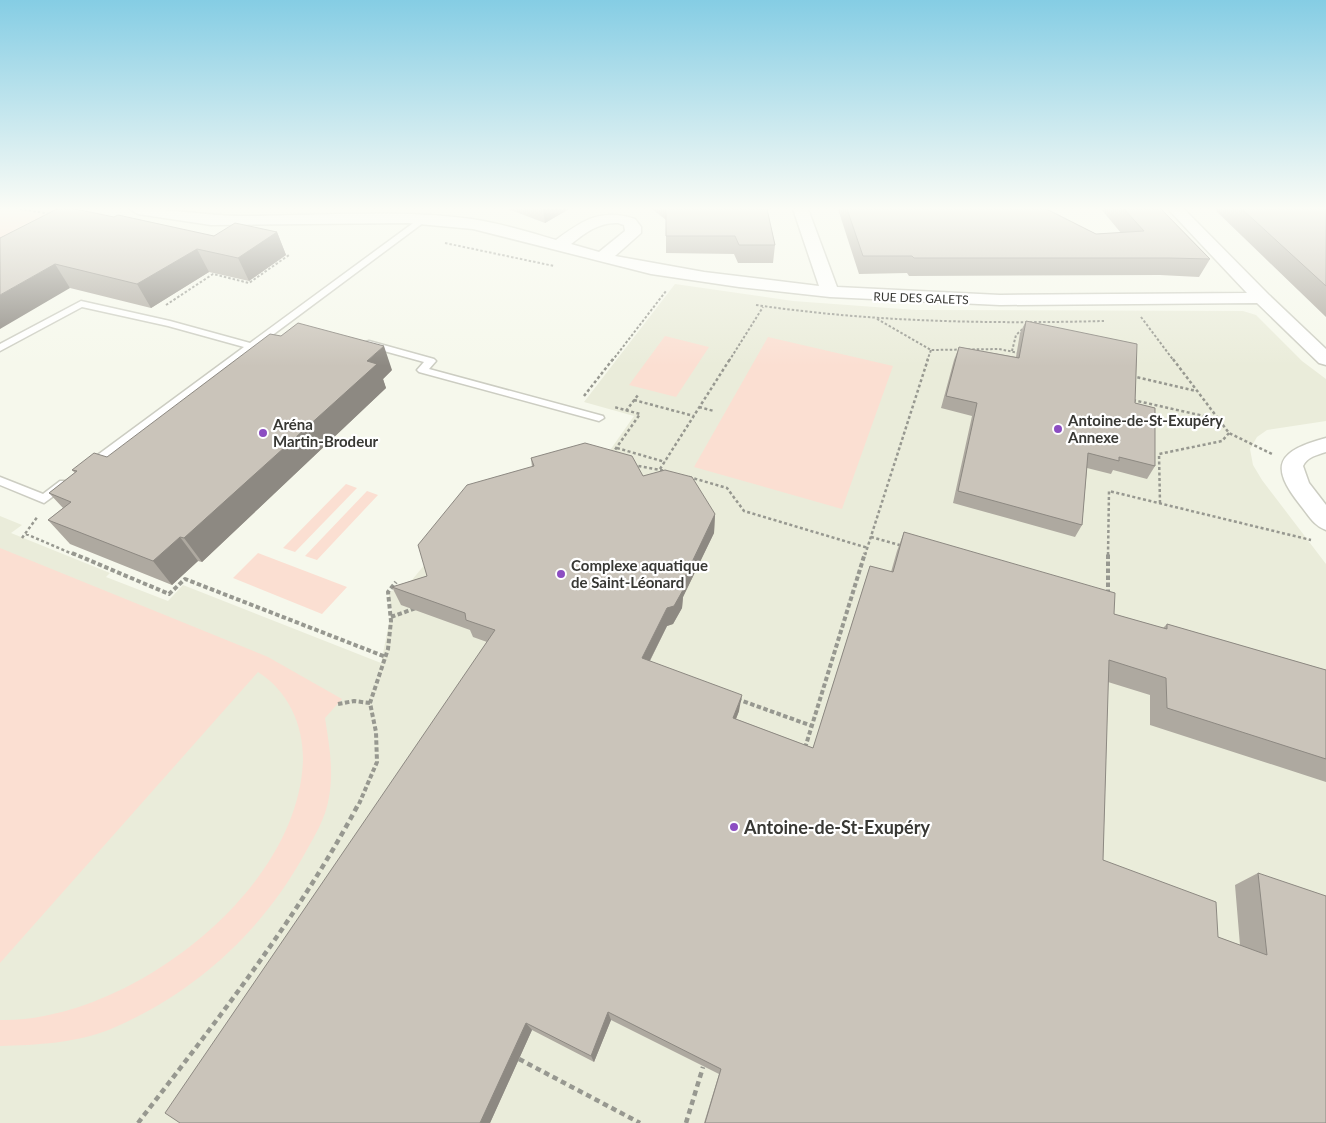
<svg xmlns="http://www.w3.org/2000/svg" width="1326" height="1123" font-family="Lato,sans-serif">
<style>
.built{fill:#eaecda}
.green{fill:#fbdfd2}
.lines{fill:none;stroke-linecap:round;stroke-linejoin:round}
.service-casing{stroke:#cccdc2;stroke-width:3}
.minor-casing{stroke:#cccdc2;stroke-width:3}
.path-far3{stroke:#979890;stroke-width:2;stroke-dasharray:2.5 2;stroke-linecap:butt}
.path-far2{stroke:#979890;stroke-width:2.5;stroke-dasharray:3 2.5;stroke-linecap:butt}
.path-far1{stroke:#979890;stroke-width:4;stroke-dasharray:4.5 2.5;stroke-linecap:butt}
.path{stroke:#979890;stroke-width:4.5;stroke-dasharray:5.5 4;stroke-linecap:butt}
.service{fill:#fff;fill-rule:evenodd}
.minor{fill:#fff;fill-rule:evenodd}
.wall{fill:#aea9a0}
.shaded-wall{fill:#8d8982}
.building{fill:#cac4ba;stroke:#8d8982}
.poi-dot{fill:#8c4dc2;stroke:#fff;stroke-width:2}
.labels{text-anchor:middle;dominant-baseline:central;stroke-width:4.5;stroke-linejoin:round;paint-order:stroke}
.far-street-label{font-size:12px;fill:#383834;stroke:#fff}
.poi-label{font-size:15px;font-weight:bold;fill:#383834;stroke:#fff;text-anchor:start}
.near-poi-label{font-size:18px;font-weight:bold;fill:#383834;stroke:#fff;text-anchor:start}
</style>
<rect width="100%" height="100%" fill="#f6f8ec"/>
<path class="built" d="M 675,284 L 793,301 L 916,310 L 1243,311 L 1256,315 L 1302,361 L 1326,379 L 1326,421 L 1267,430 L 1257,437 L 1250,449 L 1253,465 L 1262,480 L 1326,564 L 1326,1123 L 0,1123 L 0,516 L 22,525 L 11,533 L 110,573 L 106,577 L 168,601 L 183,585 L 381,663 L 392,609 L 388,592 L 407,586 L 426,563 L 599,466 L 634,416 L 584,402 Z"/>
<path class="green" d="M 0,209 L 72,209 L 106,214 L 0,268 Z
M 665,336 L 709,347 L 676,397 L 629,385 Z
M 768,337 L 893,366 L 842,509 L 694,467 Z
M 346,484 L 357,488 L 295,552 L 283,548 Z
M 367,491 L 378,495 L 317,560 L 305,556 Z
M 0,548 L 268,657 L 342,699 L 325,718 C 329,744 334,770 329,797 C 326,818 314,837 304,855 C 261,933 193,994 111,1029 C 76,1043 37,1045 0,1046 L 0,1020 C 126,1023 300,892 303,759 C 303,724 288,691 258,672 L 0,963 Z
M 258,553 L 347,587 L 322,614 L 233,578 Z"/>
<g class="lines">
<g class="service-casing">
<path id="service" d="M 420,218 L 427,220 L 94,468 L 86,468 L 84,465 L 244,347 L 168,326 L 82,307 L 0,351 L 0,344 L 81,301 L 170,321 L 250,343 Z
M 369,341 L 434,359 L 436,361 L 429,369 L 603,416 L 604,418 L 599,421 L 419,372 L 417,370 L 424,362 L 366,346 L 366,342 Z
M 0,477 L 43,494 L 60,481 L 68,481 L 70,484 L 44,503 L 0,485 Z"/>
</g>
<g class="minor-casing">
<path id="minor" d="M 130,209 C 168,208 206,216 244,216 C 320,216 396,209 471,219 C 500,223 528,232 556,240 C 583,220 601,208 635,219 L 641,227 L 641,233 L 615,256 L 704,272 L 819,286 L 793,209 L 808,209 L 837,287 L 1000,295 L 1247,293 L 1168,209 L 1184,209 L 1268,294 L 1326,349 L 1326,365 L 1319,363 L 1257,303 L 1000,305 L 830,297 L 739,287 L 651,274 L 473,229 L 408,223 L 211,225 L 138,214 ZM 618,223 L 624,225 L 625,231 L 599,252 L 571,244 C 585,233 599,222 618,223 Z
M 1326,438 L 1326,452 C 1317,455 1307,457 1303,466 L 1309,483 L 1326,505 L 1326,530 C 1314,526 1309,516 1301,506 C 1268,465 1278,451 1326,438 Z"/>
</g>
<path class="path-far3" d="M 20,209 L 51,214
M 445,243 L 554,266
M 166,305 L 213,274 L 249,283 L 289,255
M 756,305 C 872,322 987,324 1104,321
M 1141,317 L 1174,361
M 877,319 L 931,350 L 999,349 L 1019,353
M 1012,351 L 1016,335 L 1025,327
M 612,361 L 666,291
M 729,361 L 763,307
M 927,361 L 931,350"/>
<path class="path-far2" d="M 1173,359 L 1229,433 L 1272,454
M 1132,376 L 1196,391
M 584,396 L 613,359
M 634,400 L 694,416
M 1133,400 L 1217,419
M 699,407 L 714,411
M 626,411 L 638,395
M 617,448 L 665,462
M 612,454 L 640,414 L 614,407
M 633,465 L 666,471
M 660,469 L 730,359
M 689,477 L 727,488 L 744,511 L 868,548
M 1160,503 L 1159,454 L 1222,441 L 1229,433
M 26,534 L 75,555
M 871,537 L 903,546
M 22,538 L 38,516
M 865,555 L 928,359
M 1108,555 L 1109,491 L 1311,540"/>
<path class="path-far1" d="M 72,553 L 169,594 L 185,579 L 386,657
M 1108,594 L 1108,553
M 391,617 L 416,608
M 737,699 L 812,726
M 338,704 L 354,701 L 370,703
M 805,748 L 865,553
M 359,804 L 377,762 L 376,732 L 370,703 L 388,649 L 391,621 L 388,592 L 396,582"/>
<path class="path" d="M 519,1059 L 640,1123
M 138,1123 C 217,1020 298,918 359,803
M 686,1123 L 703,1067"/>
<use href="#service" class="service"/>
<use href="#minor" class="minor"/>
</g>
<path class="wall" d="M 508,209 L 569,209 L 545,223 Z
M 652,209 L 767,209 L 775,245 L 773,263 L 738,263 L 734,254 L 666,253 L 666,220 Z
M 838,209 L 965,209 L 966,210 L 1050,210 L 1096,234 L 1121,233 L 1101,209 L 1161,209 L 1210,259 L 1199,277 L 1160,275 L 909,276 L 907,273 L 859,274 Z
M 1214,209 L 1326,209 L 1326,317 Z
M 114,217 L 214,236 L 277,232 L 286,255 L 249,281 L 209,272 L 151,308 L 70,288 L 0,238 Z
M 1026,321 L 1135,403 L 1155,466 L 1147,479 L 1113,470 L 1111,474 L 1087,468 L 1082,525 L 1075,537 L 953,503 L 972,416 L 941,408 L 954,360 L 959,347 L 1016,357 L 1020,333 Z
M 392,370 L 383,379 L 386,388 L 202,562 L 198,561 L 172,585 L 70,544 L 48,520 L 63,508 L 49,493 L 75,473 L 72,470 L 107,457 Z
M 531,458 L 643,476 L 715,514 L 714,533 L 683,597 L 682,608 L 673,624 L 667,626 L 650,661 L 739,711 L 736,719 L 813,748 L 870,566 L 891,572 L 897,551 L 904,532 L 1114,614 L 1163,628 L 1167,624 L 1326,670 L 1326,782 L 1150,725 L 1150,695 L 1108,682 L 1103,860 L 1218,937 L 1240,945 L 1235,885 L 1258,873 L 1326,1123 L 704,1123 L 719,1074 L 611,1020 L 594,1062 L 532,1030 L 490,1123 L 180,1123 L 487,642 L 473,637 L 470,630 L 401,605 L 392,587 L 427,576 L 532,467 Z"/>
<path class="shaded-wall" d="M 543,209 L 569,209 L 545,223 Z
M 277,232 L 286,255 L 249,281 L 238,258 Z
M 197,249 L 209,272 L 151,308 L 137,284 Z
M 55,264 L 70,288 L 0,329 L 0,295 Z
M 384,346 L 392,370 L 383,379 L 386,388 L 202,562 L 184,538 L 367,361 Z
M 715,514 L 714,533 L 683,597 L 682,608 L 673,624 L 667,626 L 642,676 L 642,658 L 667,608 L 681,585 Z
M 180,537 L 198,561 L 172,585 L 153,561 Z
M 742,695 L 739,711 L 730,734 L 733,718 Z
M 608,1012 L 611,1020 L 594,1062 L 591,1056 Z
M 526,1023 L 532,1030 L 490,1123 L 480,1123 Z"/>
<path class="building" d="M 57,209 L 75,209 L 114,217 L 118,215 L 214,236 L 235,223 L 277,232 L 238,258 L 197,249 L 137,284 L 55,264 L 0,295 L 0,238 Z
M 666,209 L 767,209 L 775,245 L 739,245 L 735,236 L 666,236 Z
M 847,209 L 965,209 L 966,210 L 969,209 L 1046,209 L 1096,234 L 1144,231 L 1124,209 L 1161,209 L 1210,259 L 1170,258 L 914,258 L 912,256 L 863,256 Z
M 1242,209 L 1326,209 L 1326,286 Z
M 1026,321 L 1137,344 L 1135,403 L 1155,408 L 1155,466 L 1119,457 L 1119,461 L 1088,453 L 1082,525 L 958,491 L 977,403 L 946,396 L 959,347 L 1019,358 Z
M 298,323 L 384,346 L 367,361 L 377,364 L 184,538 L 180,537 L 153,561 L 48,520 L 71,502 L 49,493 L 77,471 L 72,470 L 94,453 L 107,457 L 270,334 L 281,336 Z
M 585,443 L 632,456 L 643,476 L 665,470 L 692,477 L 715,514 L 681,585 L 683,590 L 674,606 L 667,608 L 642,658 L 742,695 L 733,718 L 813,748 L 870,566 L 893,572 L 904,532 L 1115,593 L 1114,614 L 1167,629 L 1167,624 L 1326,670 L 1326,759 L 1167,708 L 1166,678 L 1109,660 L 1103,860 L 1216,902 L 1218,937 L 1267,955 L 1258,873 L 1326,896 L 1326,1123 L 705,1123 L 721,1069 L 608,1012 L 591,1056 L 526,1023 L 480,1123 L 180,1123 L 165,1113 L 495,630 L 466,620 L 465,613 L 392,587 L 427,576 L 418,545 L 467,485 L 534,466 L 531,458 Z"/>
<linearGradient id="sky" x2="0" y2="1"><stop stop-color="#85cde4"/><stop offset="0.57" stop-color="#fbfcf6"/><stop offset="1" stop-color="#fbfcf6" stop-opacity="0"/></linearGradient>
<rect width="1326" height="366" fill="url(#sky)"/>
<g class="poi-dot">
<circle cx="1058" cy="429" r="5"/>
<circle cx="263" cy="433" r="5"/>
<circle cx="561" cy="574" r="5"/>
<circle cx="734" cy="827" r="5"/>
</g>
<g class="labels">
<g class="far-street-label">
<text transform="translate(921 298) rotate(2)">RUE DES GALETS</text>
</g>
<g class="poi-label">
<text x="1068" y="420">Antoine-de-St-Exupéry<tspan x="1068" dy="17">Annexe</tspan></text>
<text x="273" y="424">Aréna<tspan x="273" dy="17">Martin-Brodeur</tspan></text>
<text x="571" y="565">Complexe aquatique<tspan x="571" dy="17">de Saint-Léonard</tspan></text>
</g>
<g class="near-poi-label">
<text x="744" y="827">Antoine-de-St-Exupéry</text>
</g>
</g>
</svg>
